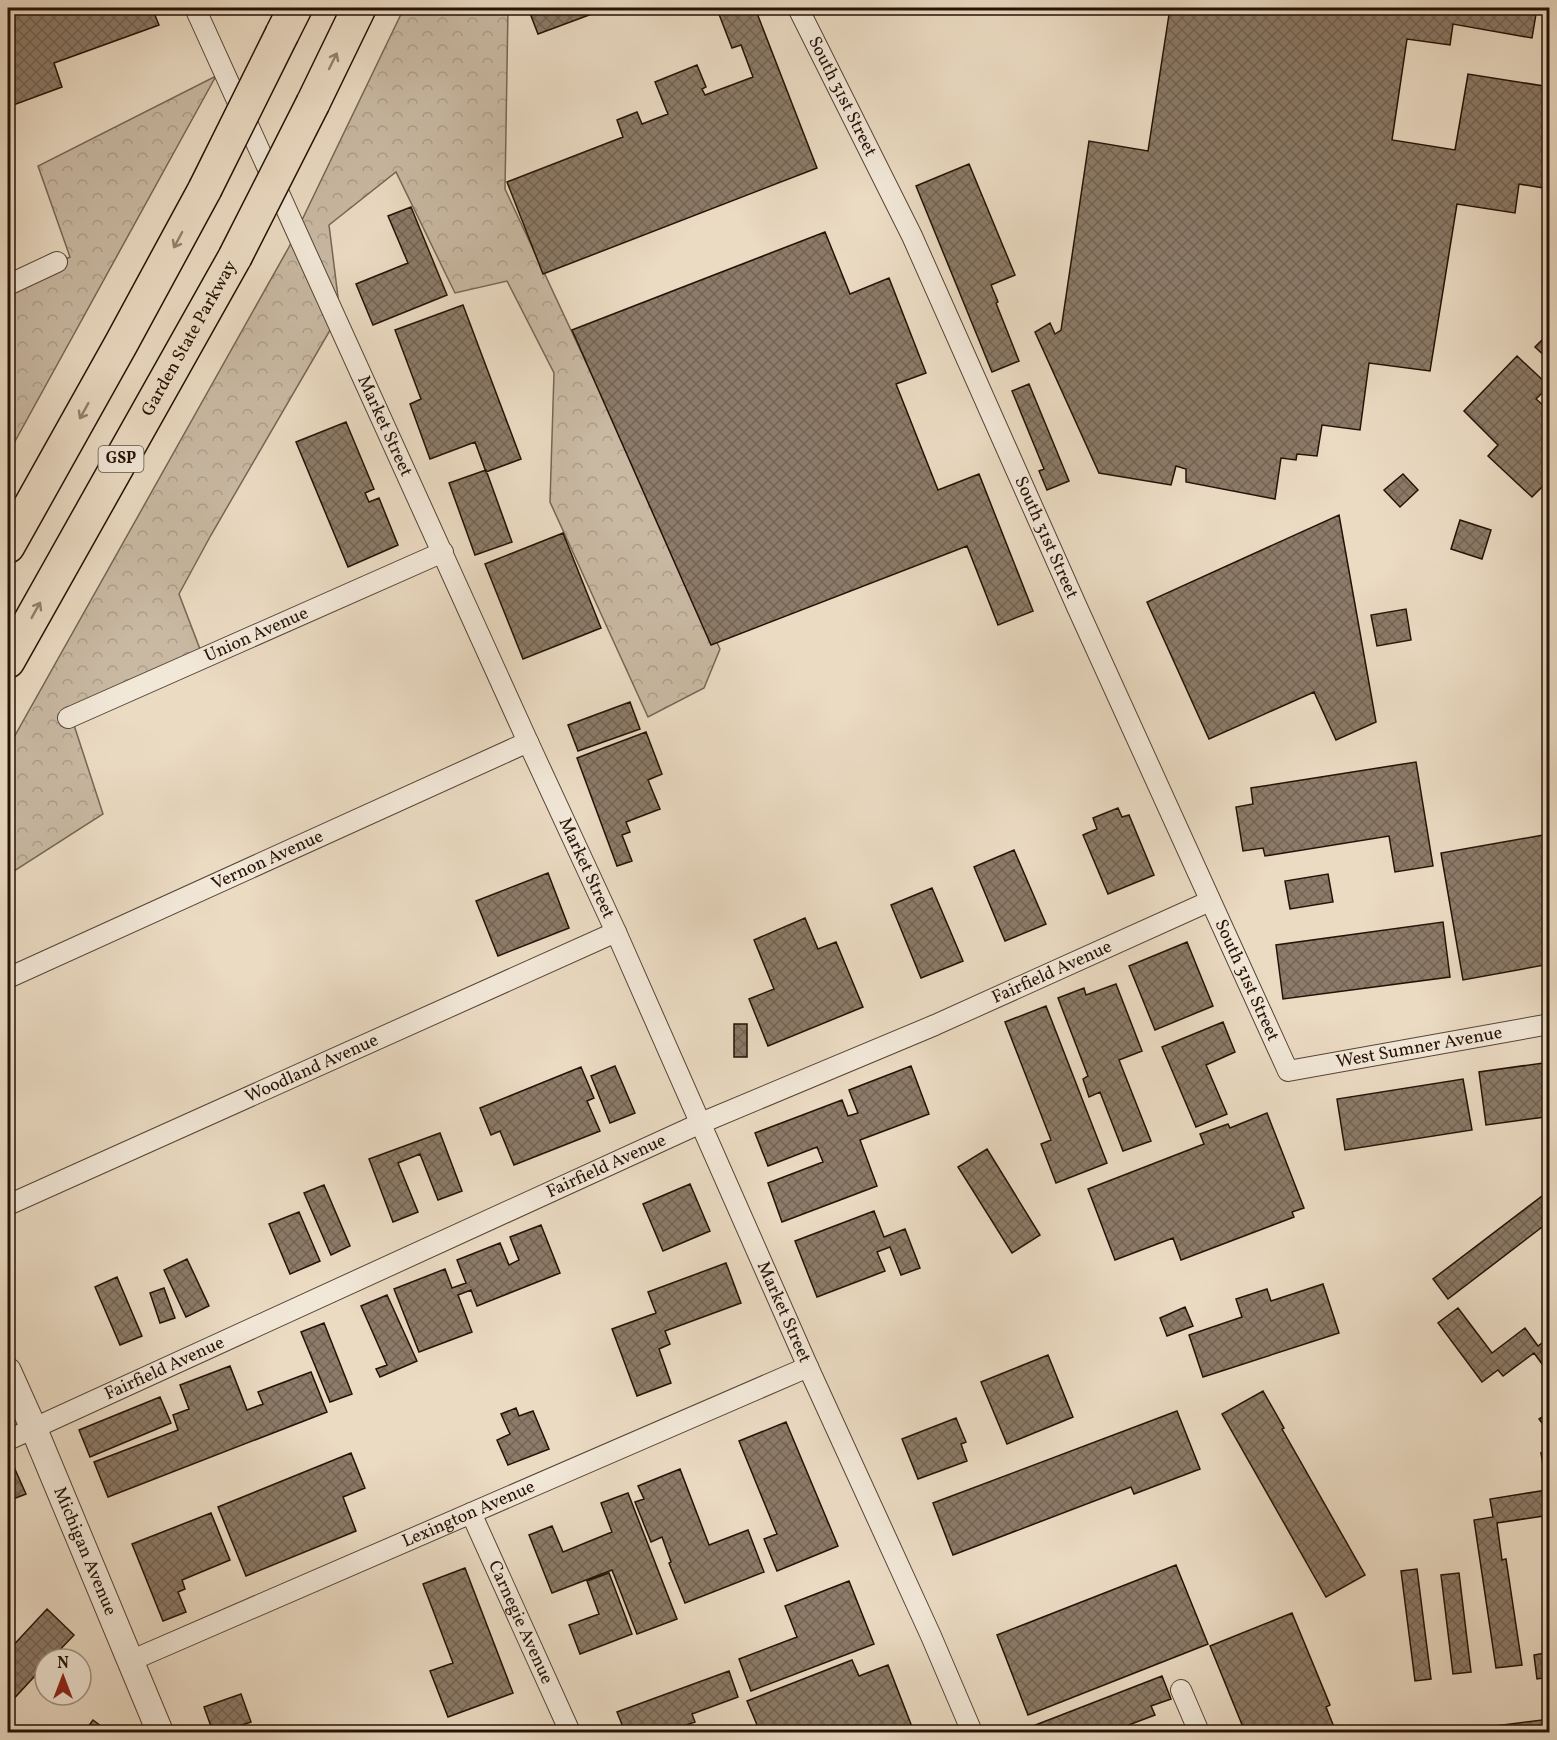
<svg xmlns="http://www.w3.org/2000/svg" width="1557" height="1740" font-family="Vollkorn,serif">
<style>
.forest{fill:url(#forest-crowns);stroke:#776654;stroke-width:1.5}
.building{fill:url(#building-cross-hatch);stroke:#251206;stroke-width:1.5}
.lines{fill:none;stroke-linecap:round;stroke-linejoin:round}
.minor-casing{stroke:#564435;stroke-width:22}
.tertiary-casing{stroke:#564435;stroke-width:28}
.motorway-casing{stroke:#251206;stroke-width:36}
.minor{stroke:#f2e8d8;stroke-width:20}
.tertiary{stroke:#f2e8d8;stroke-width:26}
.motorway{stroke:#ebdbc3;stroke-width:33}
.motorway-bridge-casing{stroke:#251206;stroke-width:36;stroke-linecap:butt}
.motorway-bridge{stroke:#ebdbc3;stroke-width:33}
.oneway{stroke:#92816e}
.labels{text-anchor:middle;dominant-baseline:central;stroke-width:5;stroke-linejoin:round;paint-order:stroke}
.shield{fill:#f2e8d8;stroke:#625245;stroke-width:1.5}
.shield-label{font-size:16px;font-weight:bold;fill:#251206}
.street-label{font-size:18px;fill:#251206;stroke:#f2e8d8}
</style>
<defs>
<pattern id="forest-crowns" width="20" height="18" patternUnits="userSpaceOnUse" patternTransform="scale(1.5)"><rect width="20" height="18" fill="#c9b9a3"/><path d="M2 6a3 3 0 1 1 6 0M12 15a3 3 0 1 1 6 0" fill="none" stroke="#ac9e8b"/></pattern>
<pattern id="building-cross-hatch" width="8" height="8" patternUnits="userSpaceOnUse" patternTransform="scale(1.5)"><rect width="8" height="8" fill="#8c7b68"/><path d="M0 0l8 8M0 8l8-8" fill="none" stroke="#726354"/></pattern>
</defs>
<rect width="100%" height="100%" fill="#ebdbc3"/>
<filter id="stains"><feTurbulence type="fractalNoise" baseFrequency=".00333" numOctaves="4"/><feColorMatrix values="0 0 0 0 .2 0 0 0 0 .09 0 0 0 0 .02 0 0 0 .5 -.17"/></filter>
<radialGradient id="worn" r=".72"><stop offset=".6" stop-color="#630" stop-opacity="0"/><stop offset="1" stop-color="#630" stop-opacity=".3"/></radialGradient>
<path class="forest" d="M 404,8 L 508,8 L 505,189 L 720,649 L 704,688 L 648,717 L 550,502 L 554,373 L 507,281 L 455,293 L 396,172 L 329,225 L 340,313 L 211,535 L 179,594 L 203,657 L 74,725 L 103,814 L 8,875 L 8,748 L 289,247 Z
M 216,76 L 8,454 L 8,403 L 11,401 L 8,394 L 8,286 L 70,257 L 38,166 Z"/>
<path class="building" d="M 8,8 L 152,8 L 159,25 L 54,63 L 62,87 L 8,107 Z
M 528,8 L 608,8 L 538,34 Z
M 720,8 L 755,8 L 817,168 L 543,274 L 507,182 L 623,137 L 617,120 L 637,112 L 642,124 L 668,114 L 655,82 L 697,65 L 706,87 L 702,89 L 705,95 L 753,77 L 741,45 L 732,48 L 717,9 Z
M 1170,8 L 1537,8 L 1532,38 L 1453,24 L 1450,45 L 1407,39 L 1392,140 L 1455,150 L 1468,74 L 1550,87 L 1550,189 L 1519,184 L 1515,213 L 1457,204 L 1430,371 L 1369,363 L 1360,430 L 1322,425 L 1317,456 L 1297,454 L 1296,460 L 1281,458 L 1275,499 L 1186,482 L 1186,469 L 1176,466 L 1171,485 L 1099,473 L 1035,332 L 1050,323 L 1055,334 L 1061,330 L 1089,141 L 1148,151 Z
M 969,164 L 1015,275 L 991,285 L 998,302 L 996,303 L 1019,361 L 992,372 L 916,186 Z
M 411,207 L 447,295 L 373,325 L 356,284 L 408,263 L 388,216 Z
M 825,232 L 850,294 L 889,278 L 926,373 L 896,384 L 938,490 L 979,474 L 1033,611 L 998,625 L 967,546 L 711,645 L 572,330 Z
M 463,305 L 521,459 L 486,472 L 475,442 L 430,459 L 410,404 L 421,399 L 395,330 Z
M 1550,332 L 1550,361 L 1535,347 Z
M 1517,356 L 1549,386 L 1536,399 L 1550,411 L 1550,479 L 1532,497 L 1488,456 L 1498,445 L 1464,411 Z
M 1029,384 L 1069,481 L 1047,490 L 1039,471 L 1044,469 L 1012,391 Z
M 346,422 L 374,489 L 365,493 L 369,502 L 379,498 L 398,545 L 348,567 L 296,442 Z
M 486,470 L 512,542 L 475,555 L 449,483 Z
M 1403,474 L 1418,490 L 1400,507 L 1384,490 Z
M 1339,515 L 1376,722 L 1336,740 L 1314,692 L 1209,739 L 1147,602 Z
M 1460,520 L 1491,530 L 1482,559 L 1451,549 Z
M 563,533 L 601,628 L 523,659 L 485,564 Z
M 1406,609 L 1411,640 L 1377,646 L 1371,615 Z
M 630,702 L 640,729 L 578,751 L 568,725 Z
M 646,732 L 662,774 L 648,780 L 660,809 L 626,822 L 630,832 L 622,835 L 632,861 L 617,866 L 577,758 Z
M 1416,762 L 1433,866 L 1395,872 L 1389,836 L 1265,856 L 1263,848 L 1243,851 L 1236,807 L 1253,804 L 1251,788 Z
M 1118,808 L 1122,817 L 1129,815 L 1154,875 L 1108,894 L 1083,835 L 1097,829 L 1093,818 Z
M 1549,834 L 1550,964 L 1463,980 L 1441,853 Z
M 1014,850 L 1046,924 L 1005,941 L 974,867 Z
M 548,873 L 569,928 L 498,956 L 476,901 Z
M 1328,874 L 1333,902 L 1290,909 L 1285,881 Z
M 932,888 L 963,961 L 921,978 L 891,905 Z
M 805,918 L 818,949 L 836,942 L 863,1007 L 768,1046 L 749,999 L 774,989 L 754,940 Z
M 1443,922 L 1450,977 L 1283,999 L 1276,945 Z
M 1187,942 L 1213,1006 L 1155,1030 L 1129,966 Z
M 1116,984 L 1142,1051 L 1119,1060 L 1151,1141 L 1123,1151 L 1100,1092 L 1089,1097 L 1083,1079 L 1088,1076 L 1058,998 L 1084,988 L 1086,995 Z
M 1046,1006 L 1107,1163 L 1056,1183 L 1041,1144 L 1051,1140 L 1005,1022 Z
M 1223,1022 L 1235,1052 L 1206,1065 L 1227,1114 L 1196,1127 L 1162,1047 Z
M 734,1024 L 747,1024 L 747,1057 L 734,1057 Z
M 1550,1062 L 1550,1109 L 1544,1110 L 1545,1117 L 1486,1125 L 1479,1072 Z
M 615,1066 L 635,1113 L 610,1123 L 591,1076 Z
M 911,1066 L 929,1114 L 860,1140 L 877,1186 L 782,1222 L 768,1183 L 823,1162 L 817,1147 L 768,1166 L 755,1133 L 842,1100 L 848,1116 L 858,1113 L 849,1090 Z
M 581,1067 L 594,1098 L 587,1101 L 600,1131 L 514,1165 L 500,1131 L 491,1135 L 480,1108 Z
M 1463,1079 L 1472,1130 L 1345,1150 L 1337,1099 Z
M 1267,1113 L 1304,1208 L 1292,1212 L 1294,1217 L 1181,1260 L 1173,1238 L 1115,1260 L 1088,1189 L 1204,1144 L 1200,1134 L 1228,1124 L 1230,1128 Z
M 440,1133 L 462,1191 L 438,1200 L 420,1154 L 398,1163 L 418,1212 L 393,1222 L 369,1159 Z
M 987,1149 L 1040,1235 L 1012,1253 L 958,1167 Z
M 690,1184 L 710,1231 L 663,1251 L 643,1204 Z
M 324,1185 L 350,1246 L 331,1255 L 304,1193 Z
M 1550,1190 L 1550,1221 L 1448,1299 L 1433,1279 Z
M 874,1211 L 884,1237 L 905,1229 L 920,1268 L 901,1275 L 890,1247 L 877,1252 L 885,1271 L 817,1297 L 795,1241 Z
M 299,1212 L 320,1261 L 290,1274 L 269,1224 Z
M 541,1225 L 560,1273 L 477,1306 L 471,1290 L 458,1295 L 472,1332 L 419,1352 L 394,1289 L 445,1269 L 452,1288 L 466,1283 L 457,1260 L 500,1243 L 509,1265 L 519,1260 L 510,1237 Z
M 187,1259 L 209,1306 L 186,1317 L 164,1270 Z
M 726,1263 L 741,1303 L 665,1331 L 670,1344 L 659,1349 L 671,1383 L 637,1396 L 612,1329 L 656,1313 L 648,1292 Z
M 117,1277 L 142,1336 L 120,1345 L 95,1287 Z
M 1323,1284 L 1339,1333 L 1203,1377 L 1189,1335 L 1242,1317 L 1236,1299 L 1267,1289 L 1271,1301 Z
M 164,1288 L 175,1318 L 160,1323 L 150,1293 Z
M 387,1295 L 417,1361 L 380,1377 L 376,1369 L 387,1365 L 361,1306 Z
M 1185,1307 L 1193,1326 L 1167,1336 L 1160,1318 Z
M 1458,1308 L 1492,1353 L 1525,1328 L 1538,1346 L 1550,1337 L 1550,1375 L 1534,1353 L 1503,1376 L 1498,1370 L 1482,1382 L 1438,1323 Z
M 324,1323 L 352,1394 L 330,1402 L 301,1332 Z
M 1048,1355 L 1073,1417 L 1007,1444 L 981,1382 Z
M 230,1366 L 247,1410 L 263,1404 L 258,1392 L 311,1372 L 327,1412 L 108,1497 L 94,1462 L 178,1430 L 173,1415 L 189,1409 L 180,1385 Z
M 1263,1391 L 1284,1428 L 1282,1429 L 1365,1575 L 1326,1597 L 1222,1414 Z
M 160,1397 L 171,1423 L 90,1457 L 79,1430 Z
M 516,1408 L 519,1416 L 533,1411 L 549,1449 L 508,1465 L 497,1440 L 510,1434 L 501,1414 Z
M 1177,1411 L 1200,1469 L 1134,1494 L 1131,1487 L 953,1555 L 933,1503 Z
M 1550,1412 L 1550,1434 L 1539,1419 Z
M 956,1418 L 966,1442 L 961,1444 L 967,1461 L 918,1479 L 902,1439 Z
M 786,1422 L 838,1546 L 777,1571 L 764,1539 L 777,1534 L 739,1441 Z
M 1550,1452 L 1550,1515 L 1497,1523 L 1502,1560 L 1506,1559 L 1522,1665 L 1496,1668 L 1474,1520 L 1493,1517 L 1490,1499 L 1547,1490 L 1541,1453 Z
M 351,1453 L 365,1488 L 343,1497 L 356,1531 L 246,1576 L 218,1507 Z
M 10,1458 L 26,1494 L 8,1501 L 8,1459 Z
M 680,1469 L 709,1545 L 748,1530 L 764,1572 L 685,1603 L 669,1563 L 671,1562 L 662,1537 L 651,1542 L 635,1502 L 644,1499 L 638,1486 Z
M 628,1493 L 677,1619 L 637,1634 L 612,1570 L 552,1593 L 529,1535 L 552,1526 L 563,1552 L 612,1532 L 601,1503 Z
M 211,1513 L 230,1560 L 182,1580 L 185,1589 L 178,1592 L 186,1612 L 163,1621 L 132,1544 Z
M 1176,1565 L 1208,1644 L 1028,1715 L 997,1635 Z
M 465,1568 L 513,1693 L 448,1717 L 430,1671 L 453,1663 L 423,1584 Z
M 1417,1569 L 1431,1679 L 1415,1681 L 1401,1571 Z
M 609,1573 L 632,1634 L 580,1654 L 569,1625 L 599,1614 L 587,1581 Z
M 1459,1573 L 1471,1672 L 1453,1674 L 1441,1575 Z
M 849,1581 L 874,1644 L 751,1691 L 739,1659 L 797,1637 L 785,1606 Z
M 47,1609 L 74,1635 L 51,1659 L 45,1659 L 45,1665 L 8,1705 L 8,1651 Z
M 1292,1613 L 1330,1705 L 1326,1707 L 1336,1732 L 1245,1732 L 1210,1646 Z
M 1550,1652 L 1550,1677 L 1537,1679 L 1534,1655 Z
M 852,1660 L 859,1676 L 888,1665 L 914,1732 L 760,1732 L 747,1701 Z
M 729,1671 L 738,1697 L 692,1714 L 695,1722 L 667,1732 L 625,1732 L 617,1712 Z
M 1162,1676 L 1171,1699 L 1151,1706 L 1155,1715 L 1110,1732 L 1036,1732 L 1033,1726 Z
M 241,1694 L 251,1722 L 221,1732 L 213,1732 L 204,1707 Z
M 1550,1719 L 1550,1732 L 1489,1732 L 1488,1727 Z
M 93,1720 L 109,1732 L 84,1732 Z
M 1163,1726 L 1166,1732 L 1147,1732 Z"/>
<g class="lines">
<g class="minor-casing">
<g id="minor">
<path id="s1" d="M 195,8 L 528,742 L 616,932 L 808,1367 L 931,1636 L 972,1732"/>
<path id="s2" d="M 798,8 L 912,236 L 1077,607 L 1288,1071 L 1550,1024"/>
<path d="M 8,285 L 57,262"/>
<path id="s3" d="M 68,718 L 443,552"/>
<path id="s4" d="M 8,978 L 528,742"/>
<path id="s5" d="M 8,1205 L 616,932"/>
<path id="s6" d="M 8,1440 L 701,1123 L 935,1025 L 1210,901"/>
<path id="s7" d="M 471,1513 L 570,1732"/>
<path id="s8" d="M 130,1661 L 808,1367"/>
<path d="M 1181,1690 L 1199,1732"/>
</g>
</g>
<g class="tertiary-casing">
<g id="tertiary">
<path id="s9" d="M 8,1371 L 34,1429 L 160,1732"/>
</g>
</g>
<g class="motorway-casing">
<g id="motorway">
<path d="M 282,34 L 295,8"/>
<path d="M 313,103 L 359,8"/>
<path d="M 8,546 L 121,344 L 205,189"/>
<path id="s10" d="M 8,661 L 235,257"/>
</g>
</g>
<use href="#minor" class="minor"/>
<use href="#tertiary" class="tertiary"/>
<use href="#motorway" class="motorway"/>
<g class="motorway-bridge-casing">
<path id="motorway-bridge" d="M 205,189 L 282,34
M 235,257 L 313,103"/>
</g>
<use href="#motorway-bridge" class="motorway-bridge"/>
</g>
<defs><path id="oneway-shaft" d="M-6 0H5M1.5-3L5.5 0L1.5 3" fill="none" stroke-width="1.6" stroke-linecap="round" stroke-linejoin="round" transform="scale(1.5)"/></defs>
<g class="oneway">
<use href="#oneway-shaft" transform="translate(333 61) rotate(-64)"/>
<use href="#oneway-shaft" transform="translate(178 240) rotate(118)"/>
<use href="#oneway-shaft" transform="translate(84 411) rotate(119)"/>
<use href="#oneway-shaft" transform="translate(36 610) rotate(-61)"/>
</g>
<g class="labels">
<rect class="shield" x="98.5" y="446" width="45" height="26" rx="4.5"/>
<g class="shield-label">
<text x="121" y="459">GSP</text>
</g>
<g class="street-label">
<text stroke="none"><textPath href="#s2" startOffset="99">South 31st Street</textPath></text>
<text stroke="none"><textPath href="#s10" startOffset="370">Garden State Parkway</textPath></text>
<text stroke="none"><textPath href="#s1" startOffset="459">Market Street</textPath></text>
<text stroke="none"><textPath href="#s2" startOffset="585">South 31st Street</textPath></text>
<text stroke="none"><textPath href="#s3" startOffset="206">Union Avenue</textPath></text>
<text stroke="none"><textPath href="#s4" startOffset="285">Vernon Avenue</textPath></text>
<text stroke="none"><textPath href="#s1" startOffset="945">Market Street</textPath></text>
<text stroke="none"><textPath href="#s6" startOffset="1144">Fairfield Avenue</textPath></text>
<text stroke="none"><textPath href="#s2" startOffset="1071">South 31st Street</textPath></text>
<text stroke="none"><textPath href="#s2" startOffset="1304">West Sumner Avenue</textPath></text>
<text stroke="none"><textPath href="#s5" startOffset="333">Woodland Avenue</textPath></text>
<text stroke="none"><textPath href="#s6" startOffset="658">Fairfield Avenue</textPath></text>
<text stroke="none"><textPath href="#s1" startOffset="1431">Market Street</textPath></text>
<text stroke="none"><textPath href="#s6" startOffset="172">Fairfield Avenue</textPath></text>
<text stroke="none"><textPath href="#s8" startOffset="369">Lexington Avenue</textPath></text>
<text stroke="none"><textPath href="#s9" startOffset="196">Michigan Avenue</textPath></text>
<text stroke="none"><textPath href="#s7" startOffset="120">Carnegie Avenue</textPath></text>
</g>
</g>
<rect width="1557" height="1740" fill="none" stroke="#ebdbc3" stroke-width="30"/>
<rect x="9" y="9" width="1539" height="1722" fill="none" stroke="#251206" stroke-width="3"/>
<rect x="15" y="15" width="1527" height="1710" fill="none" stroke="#251206" stroke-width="1.5"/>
<g transform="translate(63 1677)"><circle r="28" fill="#f2e8d8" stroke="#a09284" stroke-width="1.5"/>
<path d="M0-4.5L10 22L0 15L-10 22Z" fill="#8f2418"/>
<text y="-9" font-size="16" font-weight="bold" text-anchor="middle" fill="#251206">N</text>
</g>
<rect width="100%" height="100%" filter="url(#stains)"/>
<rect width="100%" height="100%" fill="url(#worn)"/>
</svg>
